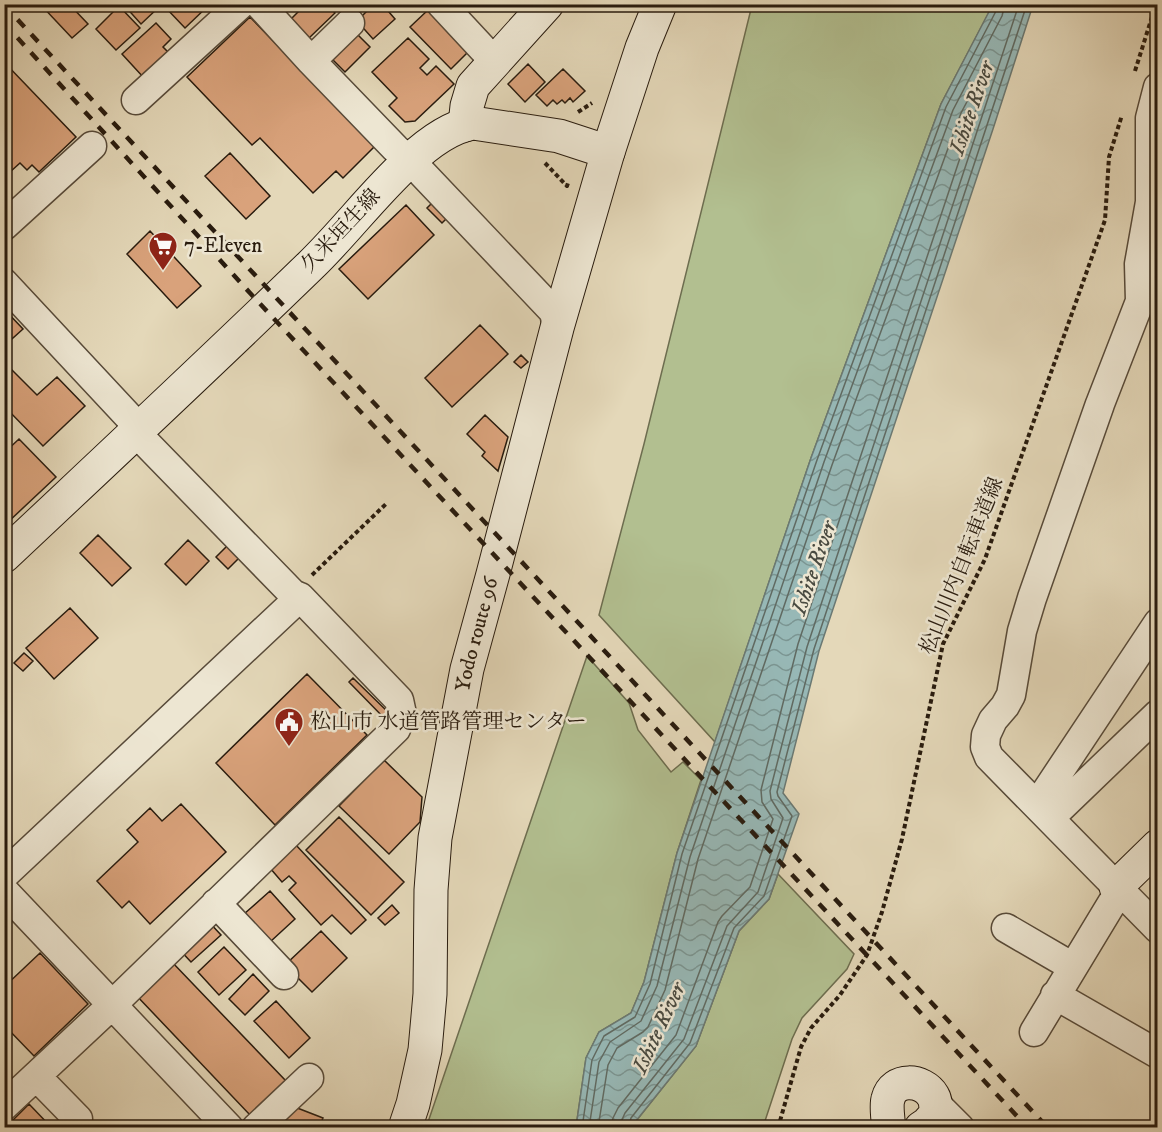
<svg xmlns="http://www.w3.org/2000/svg" width="1162" height="1132" font-family="'IM FELL DW Pica','Noto Serif JP',serif">
<style>
.grass{fill:#b2bf90;stroke:#6d6d4f;stroke-width:1.5}
.water{fill:url(#water-waves);stroke:#6b7973;stroke-width:1.5}
.lines{fill:none;stroke-linecap:round;stroke-linejoin:round}
.shore{stroke:#606a62;stroke-width:1.5}
.building{fill:#d9a27b;stroke:#281b0e;stroke-width:1.5}
.street-casing{stroke:#574a39;stroke-width:31}
.secondary-casing{stroke:#281b0e;stroke-width:35}
.path{stroke:#281b0e;stroke-width:4;stroke-dasharray:4.5 3;stroke-linecap:butt}
.street{stroke:#ede6d2;stroke-width:28}
.secondary{stroke:#ede6d2;stroke-width:33}
.rail{stroke:#281b0e;stroke-width:4.5;stroke-dasharray:10 10;stroke-linecap:butt}
.labels{text-anchor:middle;dominant-baseline:central;stroke-width:5;stroke-linejoin:round;paint-order:stroke}
.street-label{font-size:21px;fill:#281b0e;stroke:#ede6d2}
.poi-label{font-size:21px;fill:#281b0e;stroke:#ede6d2;text-anchor:start}
.water-label{font-size:22px;font-style:italic;fill:#494a40;stroke:#ede6d2}
</style>
<defs>
<pattern id="water-waves" width="16" height="10" patternUnits="userSpaceOnUse" patternTransform="scale(1.5)"><rect width="16" height="10" fill="#97b8b6"/><path d="M0 5q4-4 8 0t8 0" fill="none" stroke="#7b9592"/></pattern>
</defs>
<rect width="100%" height="100%" fill="#e4d8b9"/>
<filter id="stains"><feTurbulence type="fractalNoise" baseFrequency=".00333" numOctaves="4"/><feColorMatrix values="0 0 0 0 .2 0 0 0 0 .09 0 0 0 0 .02 0 0 0 .5 -.17"/></filter>
<radialGradient id="worn" r=".72"><stop offset=".6" stop-color="#630" stop-opacity="0"/><stop offset="1" stop-color="#630" stop-opacity=".3"/></radialGradient>
<path class="grass" d="M 752,5 L 993,5 L 941,104 L 811,458 L 715,742 L 599,615 L 644,444 Z
M 587,656 L 629,703 L 638,730 L 671,772 L 683,762 L 701,780 L 677,853 L 644,982 L 631,1013 L 599,1032 L 586,1058 L 576,1127 L 426,1128 Z
M 778,874 L 854,954 L 847,969 L 802,1018 L 792,1039 L 763,1127 L 633,1128 L 636,1121 L 696,1046 L 739,931 L 769,899 Z"/>
<path class="water" d="M 993,4 L 1033,5 L 993,129 L 819,651 L 783,793 L 799,814 L 769,899 L 739,931 L 696,1046 L 636,1121 L 633,1127 L 576,1127 L 586,1058 L 599,1032 L 631,1013 L 644,982 L 677,853 L 811,458 L 941,104 Z"/>
<g class="lines">
<path class="shore" d="M 582,1128 L 592,1060 L 604,1036 L 635,1017 L 650,984 L 682,854 L 817,460 L 946,107 L 995,13 L 997,4
M 589,1128 L 599,1062 L 610,1042 L 641,1021 L 657,986 L 690,857 L 824,462 L 953,110 L 1002,16 L 1005,4
M 598,1128 L 608,1065 L 617,1048 L 643,1032 L 648,1027 L 665,990 L 698,859 L 832,465 L 961,113 L 980,77 L 984,76 L 986,80 L 798,644 L 761,790 L 762,802 L 773,819 L 750,887 L 722,916 L 718,922 L 676,1035 L 618,1108 L 613,1118 L 611,1128
M 621,1128 L 621,1122 L 625,1113 L 684,1039 L 727,926 L 758,892 L 783,818 L 771,799 L 770,791 L 807,647 L 1019,4
M 628,1128 L 631,1118 L 690,1043 L 734,928 L 764,896 L 792,816 L 778,796 L 777,792 L 814,649 L 1027,4"/>
</g>
<path class="building" d="M 40,4 L 69,4 L 88,24 L 72,38 Z
M 123,4 L 158,4 L 160,6 L 141,24 Z
M 170,4 L 210,4 L 185,28 L 166,8 Z
M 306,4 L 328,4 L 335,13 L 308,39 L 290,20 Z
M 374,4 L 382,4 L 395,19 L 373,39 L 357,21 Z
M 119,6 L 140,28 L 116,50 L 96,29 Z
M 429,9 L 469,51 L 451,69 L 410,27 Z
M 250,17 L 375,146 L 343,178 L 336,171 L 313,193 L 260,138 L 252,145 L 187,77 Z
M 156,23 L 171,39 L 163,47 L 170,54 L 144,78 L 122,54 Z
M 353,30 L 370,47 L 345,72 L 327,54 Z
M 408,38 L 429,59 L 420,68 L 427,75 L 436,66 L 454,84 L 415,121 L 405,122 L 389,106 L 397,98 L 372,72 Z
M 4,62 L 76,137 L 39,172 L 32,165 L 27,170 L 20,163 L 10,172 L 4,166 Z
M 528,64 L 545,82 L 525,102 L 508,84 Z
M 563,69 L 585,91 L 573,102 L 570,98 L 565,103 L 562,100 L 557,104 L 553,100 L 547,106 L 536,95 Z
M 230,153 L 270,196 L 246,219 L 205,176 Z
M 435,200 L 450,215 L 442,223 L 427,208 Z
M 406,205 L 434,235 L 368,299 L 339,269 Z
M 150,231 L 201,286 L 177,308 L 127,254 Z
M 4,309 L 23,329 L 4,346 Z
M 480,325 L 508,354 L 452,407 L 425,378 Z
M 521,355 L 528,362 L 521,368 L 514,362 Z
M 4,362 L 37,395 L 57,377 L 85,406 L 43,446 L 4,406 Z
M 485,415 L 508,437 L 498,471 L 482,456 L 485,452 L 467,434 Z
M 19,439 L 56,477 L 7,523 L 4,521 L 4,453 Z
M 98,535 L 131,568 L 112,586 L 80,553 Z
M 188,540 L 209,561 L 186,585 L 165,564 Z
M 228,545 L 240,557 L 228,569 L 216,557 Z
M 70,608 L 98,638 L 54,679 L 26,648 Z
M 24,653 L 33,661 L 23,671 L 14,663 Z
M 307,674 L 367,735 L 275,825 L 216,763 Z
M 353,678 L 390,714 L 385,719 L 349,682 Z
M 384,760 L 422,797 L 420,822 L 389,854 L 339,806 Z
M 181,804 L 226,852 L 150,924 L 129,901 L 122,908 L 97,881 L 138,842 L 127,830 L 150,808 L 162,821 Z
M 339,817 L 404,882 L 371,915 L 306,850 Z
M 295,844 L 366,920 L 351,934 L 332,915 L 321,925 L 289,890 L 296,883 L 289,876 L 282,882 L 270,868 Z
M 270,891 L 295,919 L 270,942 L 244,914 Z
M 392,905 L 399,913 L 385,925 L 378,918 Z
M 208,921 L 221,935 L 191,962 L 178,948 Z
M 321,931 L 347,958 L 312,992 L 285,965 Z
M 224,947 L 246,970 L 219,995 L 198,972 Z
M 40,953 L 88,1004 L 34,1056 L 4,1025 L 4,987 Z
M 171,961 L 286,1081 L 250,1115 L 135,994 Z
M 253,974 L 269,991 L 245,1015 L 229,999 Z
M 276,1001 L 310,1038 L 289,1058 L 254,1021 Z
M 29,1104 L 52,1128 L 5,1128 Z
M 287,1104 L 323,1118 L 319,1128 L 278,1128 Z"/>
<g class="lines">
<g class="street-casing">
<path id="street" d="M 259,4 L 311,61 L 395,148 L 422,173 L 554,312 L 557,328
M 441,4 L 495,62
M 311,61 L 350,23
M 1158,87 L 1150,118 L 1150,202 L 1139,264 L 1140,301 L 1100,404 L 1032,598 L 1022,631 L 1011,695 L 1005,706 L 993,720 L 986,735 L 985,747 L 989,757 L 1158,929
M 136,100 L 241,4
M 4,226 L 92,146
M 4,283 L 129,417 L 146,443 L 293,594 L 300,597 L 399,700 L 402,714 L 396,729 L 113,1004 L 4,1106
M 1037,805 L 1158,623
M 1050,818 L 1158,714
M 4,875 L 300,597
M 4,891 L 229,1128
M 216,903 L 284,975
M 1006,928 L 1073,967
M 1055,995 L 1158,1054
M 1034,1032 L 1112,903 L 1121,892
M 36,1076 L 78,1119
M 935,1103 L 960,1128
M 256,1128 L 309,1078"/>
</g>
<g class="secondary-casing">
<g id="secondary">
<path d="M 465,125 L 467,106 L 473,86 L 547,4"/>
<path d="M 4,556 C 107,459 210,363 311,265 C 345,232 373,194 408,162 C 425,146 450,127 473,123 L 559,136 L 608,152"/>
<path d="M 1116,887 L 1158,846"/>
<path id="s1" d="M 405,1128 L 413,1104 L 425,1050 L 430,994 L 431,890 L 435,838 L 467,669 L 493,574 L 557,328 L 608,152 L 642,48 L 660,4"/>
<path d="M 889,1128 C 888,1121 886,1104 888,1099 C 893,1077 923,1079 933,1096 C 936,1101 936,1108 936,1114 L 927,1124 L 921,1128"/>
</g>
</g>
<path class="path" d="M 1135,71 L 1156,4
M 578,112 L 592,103
M 545,163 L 567,186 L 568,183
M 312,575 L 387,503
M 778,1128 L 801,1047 L 811,1028 L 840,995 L 867,955 L 882,912 L 902,839 L 943,644 L 985,559 L 1105,220 L 1109,157 L 1122,115"/>
<use href="#street" class="street"/>
<use href="#secondary" class="secondary"/>
<path class="rail" d="M 4,5 L 1048,1128
M 4,23 L 250,293 L 1028,1128"/>
</g>
<defs>
<g id="supermarket-pin" transform="scale(1.5)"><path d="M0 17L-7.5 6A9.5 9.5 0 1 1 7.5 6Z" fill="#8f2418" stroke="#ede6d2"/><path d="M-6-5.5h2.5l.6 2H6L4.5 2H-2.5L-4.4-4H-6ZM-1.5 3.2a1.3 1.3 0 1 0 .1 0ZM3 3.2a1.3 1.3 0 1 0 .1 0Z" fill="#fff"/></g>
<g id="civic-pin" transform="scale(1.5)"><path d="M0 17L-7.5 6A9.5 9.5 0 1 1 7.5 6Z" fill="#8f2418" stroke="#ede6d2"/><path d="M-.6-6.5H3V-4.5H.6V-3L4-1V1h2V6H-6V1h2V-1L-.6-3ZM-1.2 2.5V6h2.4V2.5Z" fill="#fff"/></g>
</defs>
<g fill-rule="evenodd">
<use href="#supermarket-pin" x="163" y="246"/>
<use href="#civic-pin" x="289" y="722"/>
</g>
<g class="labels">
<g class="street-label">
<text transform="translate(341 231) rotate(-47)">久米垣生線</text>
<text transform="translate(962 566) rotate(-68)">松山川内自転車道線</text>
<text stroke="none"><textPath href="#s1" startOffset="501">Yodo route 96</textPath></text>
</g>
<g class="poi-label">
<text x="184" y="246">7-Eleven</text>
<text x="310" y="722">松山市 水道管路管理センター</text>
</g>
<g class="water-label">
<text transform="translate(972 108) rotate(-71)">Ishite River</text>
<text transform="translate(814 568) rotate(-71)">Ishite River</text>
<text transform="translate(659 1028) rotate(-65)">Ishite River</text>
</g>
</g>
<rect width="1162" height="1132" fill="none" stroke="#e4d8b9" stroke-width="24"/>
<rect x="6" y="6" width="1150" height="1120" fill="none" stroke="#281b0e" stroke-width="3"/>
<rect x="12" y="12" width="1138" height="1108" fill="none" stroke="#281b0e" stroke-width="1.5"/>
<rect width="100%" height="100%" filter="url(#stains)"/>
<rect width="100%" height="100%" fill="url(#worn)"/>
</svg>
